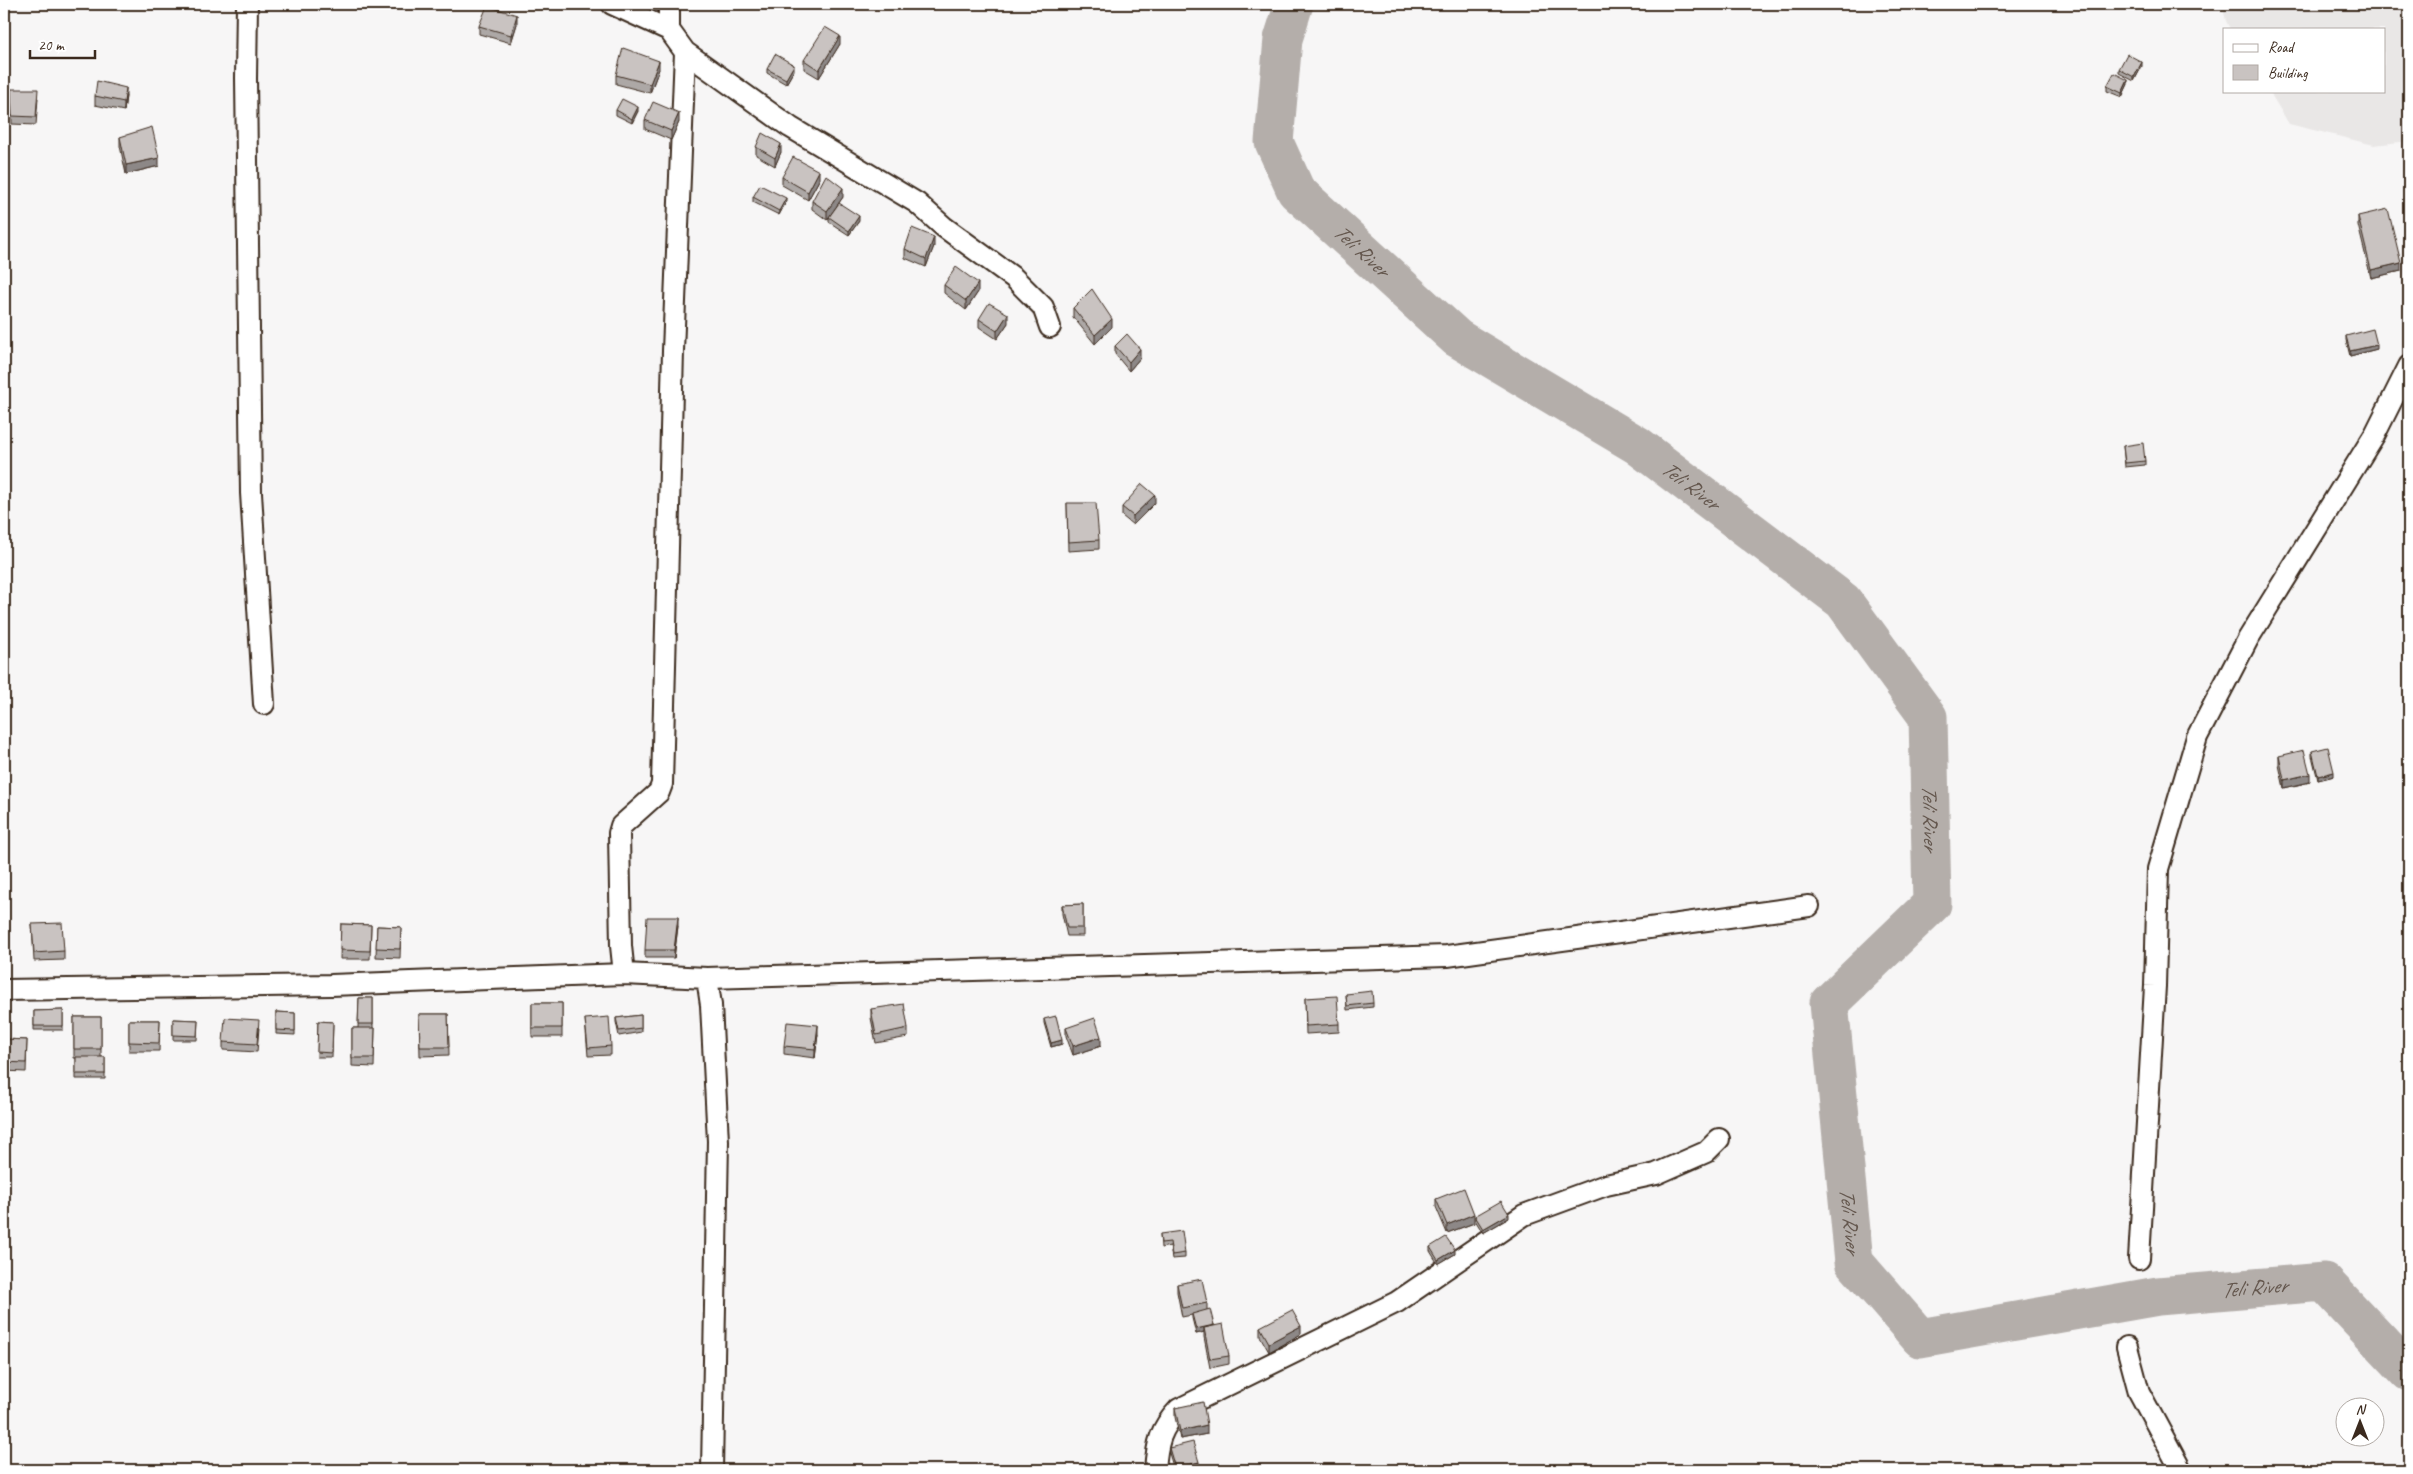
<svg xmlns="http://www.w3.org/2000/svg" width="2413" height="1474" font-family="Caveat,sans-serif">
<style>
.built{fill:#e9e7e6}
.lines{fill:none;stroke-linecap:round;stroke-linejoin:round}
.river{stroke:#b4aeaa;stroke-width:39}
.minor-casing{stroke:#3b2a1e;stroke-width:24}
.minor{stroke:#fff;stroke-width:20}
.wall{fill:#ada8a6;stroke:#3b2a1e}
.shaded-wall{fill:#8d8887;stroke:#3b2a1e}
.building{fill:#c9c3c1;stroke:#3b2a1e}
.labels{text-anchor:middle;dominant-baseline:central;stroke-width:4;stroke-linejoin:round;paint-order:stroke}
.water-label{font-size:22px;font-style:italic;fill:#65584f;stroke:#fff}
</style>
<rect width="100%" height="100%" fill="#f7f6f6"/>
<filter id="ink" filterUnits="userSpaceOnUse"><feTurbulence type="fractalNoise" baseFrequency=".02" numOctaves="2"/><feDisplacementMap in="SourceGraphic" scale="10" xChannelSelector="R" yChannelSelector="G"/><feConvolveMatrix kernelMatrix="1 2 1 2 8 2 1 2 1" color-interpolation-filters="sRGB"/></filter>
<g filter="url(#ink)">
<path class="built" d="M 2222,4 L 2409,4 L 2409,141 L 2374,145 L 2289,124 L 2269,91 L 2384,91 L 2384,29 L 2230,29 L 2226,21 Z"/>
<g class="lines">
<path class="river" id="s1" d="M 1294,4 L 1283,39 L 1274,142 L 1296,191 L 1457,338 L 1637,445 L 1843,601 L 1928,717 L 1932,904 L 1829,1003 L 1854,1262 L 1920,1338 L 2158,1296 L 2324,1282 L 2409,1372"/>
<g class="minor-casing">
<path id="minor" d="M 247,4 L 246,78 L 251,493 L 264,704
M 612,4 L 669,30 L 685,52 L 673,351 L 662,784 L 659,792 L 621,826 L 619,833 L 621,946 L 624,974
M 669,30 L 669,4
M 685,52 L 790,127 L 917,203 L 944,227 L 1014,278 L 1043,307 L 1050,327
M 707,978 L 711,1005 L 718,1141 L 712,1470
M 4,990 L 331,985 L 624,974 L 707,978 L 1447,956 L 1809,906
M 2139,1259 L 2155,986 L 2158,869 L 2197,737 L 2248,639 L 2375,434 L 2409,366
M 2127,1347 L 2139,1392 L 2181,1470
M 1155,1470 C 1157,1443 1160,1429 1179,1409 L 1397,1302 L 1524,1215 L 1606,1185 L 1656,1174 L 1706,1152 L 1719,1139"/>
</g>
<use href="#minor" class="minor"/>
</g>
<path class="wall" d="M 517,24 L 511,43 L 479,34 L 479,26 Z
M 840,44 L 819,78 L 804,69 L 804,60 Z
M 2142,66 L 2134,81 L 2119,73 L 2119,69 Z
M 659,69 L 650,93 L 616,84 L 616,75 Z
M 767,69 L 794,70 L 786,84 L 767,73 Z
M 2128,84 L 2122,97 L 2107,91 L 2107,86 Z
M 11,89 L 38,98 L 36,125 L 12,124 Z
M 95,96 L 126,96 L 124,111 L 95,105 Z
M 616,110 L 638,111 L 632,123 L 616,115 Z
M 645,120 L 679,122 L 671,140 L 645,129 Z
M 120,137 L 159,166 L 126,174 L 120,146 Z
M 756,147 L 781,152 L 775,166 L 756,155 Z
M 782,177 L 819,180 L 808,200 L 782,185 Z
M 753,197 L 786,202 L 779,215 L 753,202 Z
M 843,197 L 827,220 L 812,209 L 812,201 Z
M 2358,216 L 2401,271 L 2371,278 L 2358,225 Z
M 829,217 L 859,221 L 849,235 L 829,222 Z
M 934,246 L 926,267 L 905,258 L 905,249 Z
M 944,285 L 978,292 L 966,310 L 944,293 Z
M 1073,308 L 1112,327 L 1095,344 L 1073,317 Z
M 979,319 L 1008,323 L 997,339 L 979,327 Z
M 2346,336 L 2377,349 L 2350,356 L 2346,340 Z
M 1115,346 L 1140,358 L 1129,371 L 1115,354 Z
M 2123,446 L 2145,461 L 2145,465 L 2125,467 Z
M 1067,503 L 1099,540 L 1099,549 L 1068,551 Z
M 1155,503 L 1133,525 L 1122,516 L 1122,507 Z
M 2312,751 L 2334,776 L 2318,780 L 2312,756 Z
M 2279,756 L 2310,782 L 2284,788 L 2279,765 Z
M 1083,904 L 1083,936 L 1067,936 L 1062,914 L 1062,905 Z
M 32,924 L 64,951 L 64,960 L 34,961 Z
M 341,924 L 371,925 L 370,959 L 340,959 Z
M 377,926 L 401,927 L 400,958 L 376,957 Z
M 678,926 L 674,958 L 645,958 L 645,950 Z
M 1346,994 L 1373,1003 L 1373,1007 L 1347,1010 Z
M 359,998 L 373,998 L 373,1028 L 375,1028 L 374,1067 L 352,1066 L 352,1028 L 358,1028 Z
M 1305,998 L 1339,1024 L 1339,1032 L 1306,1034 Z
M 532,1003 L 562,1003 L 562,1037 L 532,1037 Z
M 871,1009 L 908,1028 L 908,1037 L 876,1043 L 871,1018 Z
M 63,1010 L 63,1030 L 34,1030 L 34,1011 Z
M 276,1012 L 295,1013 L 295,1035 L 276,1034 Z
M 419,1014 L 448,1014 L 449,1055 L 420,1056 Z
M 641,1015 L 641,1032 L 619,1036 L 616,1022 L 616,1018 Z
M 74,1017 L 101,1017 L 101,1057 L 105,1057 L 105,1079 L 76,1079 L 76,1058 L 74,1058 Z
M 173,1019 L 198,1020 L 197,1040 L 173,1040 Z
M 585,1019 L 611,1046 L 611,1055 L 588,1056 Z
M 1044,1019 L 1062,1044 L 1051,1047 L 1044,1023 Z
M 129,1020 L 160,1020 L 159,1051 L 129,1051 Z
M 318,1021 L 333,1022 L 332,1057 L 317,1057 Z
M 259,1028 L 257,1052 L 223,1050 L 223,1042 Z
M 1066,1028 L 1101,1046 L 1073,1055 L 1066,1036 Z
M 818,1034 L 815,1058 L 784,1054 L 784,1046 Z
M 4,1039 L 27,1040 L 26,1072 L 4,1071 Z
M 1436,1199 L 1474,1223 L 1447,1233 L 1436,1207 Z
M 1475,1216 L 1509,1218 L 1483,1233 L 1475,1220 Z
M 1160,1234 L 1185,1253 L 1185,1258 L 1172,1259 L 1170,1246 L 1161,1248 Z
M 1430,1247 L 1455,1254 L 1438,1264 L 1430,1251 Z
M 1177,1284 L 1207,1303 L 1207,1310 L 1229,1356 L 1229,1364 L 1210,1368 L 1204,1337 L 1204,1332 L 1196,1334 L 1192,1318 L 1192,1315 L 1182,1317 L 1177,1292 Z
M 1260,1327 L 1301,1334 L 1269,1352 L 1260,1336 Z
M 1175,1408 L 1207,1434 L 1180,1439 L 1175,1417 Z
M 1169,1448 L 1199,1466 L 1182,1470 L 1174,1470 L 1169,1453 Z"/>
<path class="shaded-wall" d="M 517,15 L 517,24 L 511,43 L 511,35 Z
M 840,36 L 840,44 L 819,78 L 819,70 Z
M 659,61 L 659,69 L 650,93 L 650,84 Z
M 2142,62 L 2142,66 L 2134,81 L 2134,77 Z
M 794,65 L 794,70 L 786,84 L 786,79 Z
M 2128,80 L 2128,84 L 2122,97 L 2122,93 Z
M 126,88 L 126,96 L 124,111 L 124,102 Z
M 638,107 L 638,111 L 632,123 L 632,119 Z
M 679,113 L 679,122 L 671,140 L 671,131 Z
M 781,144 L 781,152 L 775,166 L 775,158 Z
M 159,158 L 159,166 L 126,174 L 126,165 Z
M 819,171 L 819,180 L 808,200 L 808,192 Z
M 843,188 L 843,197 L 827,220 L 827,211 Z
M 786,198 L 786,202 L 779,215 L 779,211 Z
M 859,216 L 859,221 L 849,235 L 849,231 Z
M 934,237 L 934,246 L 926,267 L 926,259 Z
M 2401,263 L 2401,271 L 2371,278 L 2371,270 Z
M 978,283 L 978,292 L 966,310 L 966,301 Z
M 1008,314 L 1008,323 L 997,339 L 997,331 Z
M 1112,319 L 1112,327 L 1095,344 L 1095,335 Z
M 2377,345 L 2377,349 L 2350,356 L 2350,351 Z
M 1140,349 L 1140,358 L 1129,371 L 1129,362 Z
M 1155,495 L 1155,503 L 1133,525 L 1133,516 Z
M 2334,772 L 2334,776 L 2318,780 L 2318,776 Z
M 2310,774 L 2310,782 L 2284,788 L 2284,780 Z
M 678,917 L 678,926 L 674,958 L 674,950 Z
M 818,1025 L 818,1034 L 815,1058 L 815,1049 Z
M 1101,1037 L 1101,1046 L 1073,1055 L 1073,1046 Z
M 1062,1040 L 1062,1044 L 1051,1047 L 1051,1043 Z
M 1474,1214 L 1474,1223 L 1447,1233 L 1447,1225 Z
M 1509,1214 L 1509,1218 L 1483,1233 L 1483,1229 Z
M 1455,1250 L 1455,1254 L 1438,1264 L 1438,1260 Z
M 1214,1325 L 1214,1329 L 1204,1328 L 1204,1332 L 1196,1334 L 1196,1329 Z
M 1301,1326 L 1301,1334 L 1269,1352 L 1269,1343 Z
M 1207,1425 L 1207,1434 L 1180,1439 L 1180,1431 Z
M 1199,1462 L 1199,1466 L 1182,1470 L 1175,1470 L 1175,1468 Z"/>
<path class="building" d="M 487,6 L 517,15 L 511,35 L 479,26 Z
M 825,27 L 840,36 L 819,70 L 804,60 Z
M 623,48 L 659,61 L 650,84 L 616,75 Z
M 775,54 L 794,65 L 786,79 L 767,69 Z
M 2127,54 L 2142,62 L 2134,77 L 2119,69 Z
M 2114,73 L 2128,80 L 2122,93 L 2107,86 Z
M 97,81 L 126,88 L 124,102 L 95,96 Z
M 11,89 L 38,89 L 36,117 L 12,116 Z
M 622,99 L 638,107 L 632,119 L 616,110 Z
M 653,102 L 679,113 L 671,131 L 645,120 Z
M 152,127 L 159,158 L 126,165 L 120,137 Z
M 762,133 L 781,144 L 775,158 L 756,147 Z
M 793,157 L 819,171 L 808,192 L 782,177 Z
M 826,175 L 843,188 L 827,211 L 812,201 Z
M 760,185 L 786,198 L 779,211 L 753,197 Z
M 839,203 L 859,216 L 849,231 L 829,217 Z
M 2388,209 L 2401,263 L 2371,270 L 2358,216 Z
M 912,228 L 934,237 L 926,259 L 905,249 Z
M 956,267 L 978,283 L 966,301 L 944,285 Z
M 1092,289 L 1112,319 L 1095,335 L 1073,308 Z
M 989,303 L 1008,314 L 997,331 L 979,319 Z
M 2373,329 L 2377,345 L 2350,351 L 2346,336 Z
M 1127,334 L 1140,349 L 1129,362 L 1115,346 Z
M 2143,443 L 2145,461 L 2125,463 L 2123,446 Z
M 1142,484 L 1155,495 L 1133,516 L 1122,507 Z
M 1067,503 L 1096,503 L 1099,540 L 1068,542 Z
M 2328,747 L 2334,772 L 2318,776 L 2312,751 Z
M 2304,750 L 2310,774 L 2284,780 L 2279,756 Z
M 1083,904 L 1083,928 L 1067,928 L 1062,905 Z
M 647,917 L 678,917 L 674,950 L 645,950 Z
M 62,923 L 64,951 L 34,953 L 32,924 Z
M 341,924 L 371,925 L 370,951 L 340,950 Z
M 377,926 L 401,927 L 400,949 L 376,948 Z
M 1372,991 L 1373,1003 L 1347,1006 L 1346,994 Z
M 1337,996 L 1339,1024 L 1306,1026 L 1305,998 Z
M 359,998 L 373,998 L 373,1024 L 358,1024 Z
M 532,1003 L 562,1003 L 562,1028 L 532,1028 Z
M 904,1004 L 908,1028 L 876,1035 L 871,1009 Z
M 63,1010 L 63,1026 L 34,1026 L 34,1011 Z
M 276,1012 L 295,1013 L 295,1031 L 276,1030 Z
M 419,1014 L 448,1014 L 449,1047 L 420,1047 Z
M 641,1015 L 641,1028 L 619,1031 L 616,1018 Z
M 1056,1016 L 1062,1040 L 1051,1043 L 1044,1019 Z
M 74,1017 L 101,1017 L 101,1049 L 74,1049 Z
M 609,1017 L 611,1046 L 588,1048 L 585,1019 Z
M 225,1018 L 259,1020 L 257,1044 L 223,1042 Z
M 1095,1018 L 1101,1037 L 1073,1046 L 1066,1028 Z
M 173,1019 L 198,1020 L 197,1036 L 173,1035 Z
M 129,1020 L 160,1020 L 159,1043 L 129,1042 Z
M 318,1021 L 333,1022 L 332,1053 L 317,1052 Z
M 787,1022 L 818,1025 L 815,1049 L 784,1046 Z
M 352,1028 L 375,1028 L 374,1058 L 352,1058 Z
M 4,1039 L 27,1040 L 26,1063 L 4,1062 Z
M 76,1057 L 105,1057 L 105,1074 L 76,1074 Z
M 1464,1188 L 1474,1214 L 1447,1225 L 1436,1199 Z
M 1501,1201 L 1509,1214 L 1483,1229 L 1475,1216 Z
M 1182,1231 L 1185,1253 L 1172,1255 L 1170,1242 L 1161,1243 L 1160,1234 Z
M 1446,1237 L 1455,1250 L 1438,1260 L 1430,1247 Z
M 1202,1279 L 1207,1303 L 1182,1308 L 1177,1284 Z
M 1210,1309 L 1214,1325 L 1196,1329 L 1192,1314 Z
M 1292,1310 L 1301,1326 L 1269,1343 L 1260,1327 Z
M 1223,1324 L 1229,1356 L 1210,1359 L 1204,1328 Z
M 1203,1402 L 1207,1425 L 1180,1431 L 1175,1408 Z
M 1193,1442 L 1199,1462 L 1175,1468 L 1169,1448 Z"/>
</g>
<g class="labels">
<g class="water-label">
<text stroke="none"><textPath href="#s1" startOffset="282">Teli River</textPath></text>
<text stroke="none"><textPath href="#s1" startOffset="688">Teli River</textPath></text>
<text stroke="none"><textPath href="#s1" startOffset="1124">Teli River</textPath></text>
<text stroke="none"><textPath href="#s1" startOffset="1572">Teli River</textPath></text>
<text stroke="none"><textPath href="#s1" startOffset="2052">Teli River</textPath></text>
</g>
</g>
<rect width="2413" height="1474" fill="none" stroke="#fff" stroke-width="20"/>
<rect x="10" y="10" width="2393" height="1454" fill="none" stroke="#3b2a1e" stroke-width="2" filter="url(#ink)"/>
<rect x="2223" y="28" width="162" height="65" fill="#ffffff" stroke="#b1aaa5"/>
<rect x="2233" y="44" width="25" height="8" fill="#ffffff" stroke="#b1aaa5"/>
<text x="2268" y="52" font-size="15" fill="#3b2a1e">Road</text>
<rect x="2233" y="65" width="25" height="15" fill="#c9c3c1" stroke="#b1aaa5"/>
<text x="2268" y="78" font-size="15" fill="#3b2a1e">Building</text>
<g transform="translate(2360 1422)"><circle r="24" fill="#ffffff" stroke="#b1aaa5"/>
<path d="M0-4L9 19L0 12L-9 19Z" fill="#3b2a1e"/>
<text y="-8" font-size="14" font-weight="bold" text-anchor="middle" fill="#3b2a1e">N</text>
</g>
<path d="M30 50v8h65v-8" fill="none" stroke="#3b2a1e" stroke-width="2.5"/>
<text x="38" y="50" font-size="15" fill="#3b2a1e" stroke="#ffffff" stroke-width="4" paint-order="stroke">20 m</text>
</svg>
